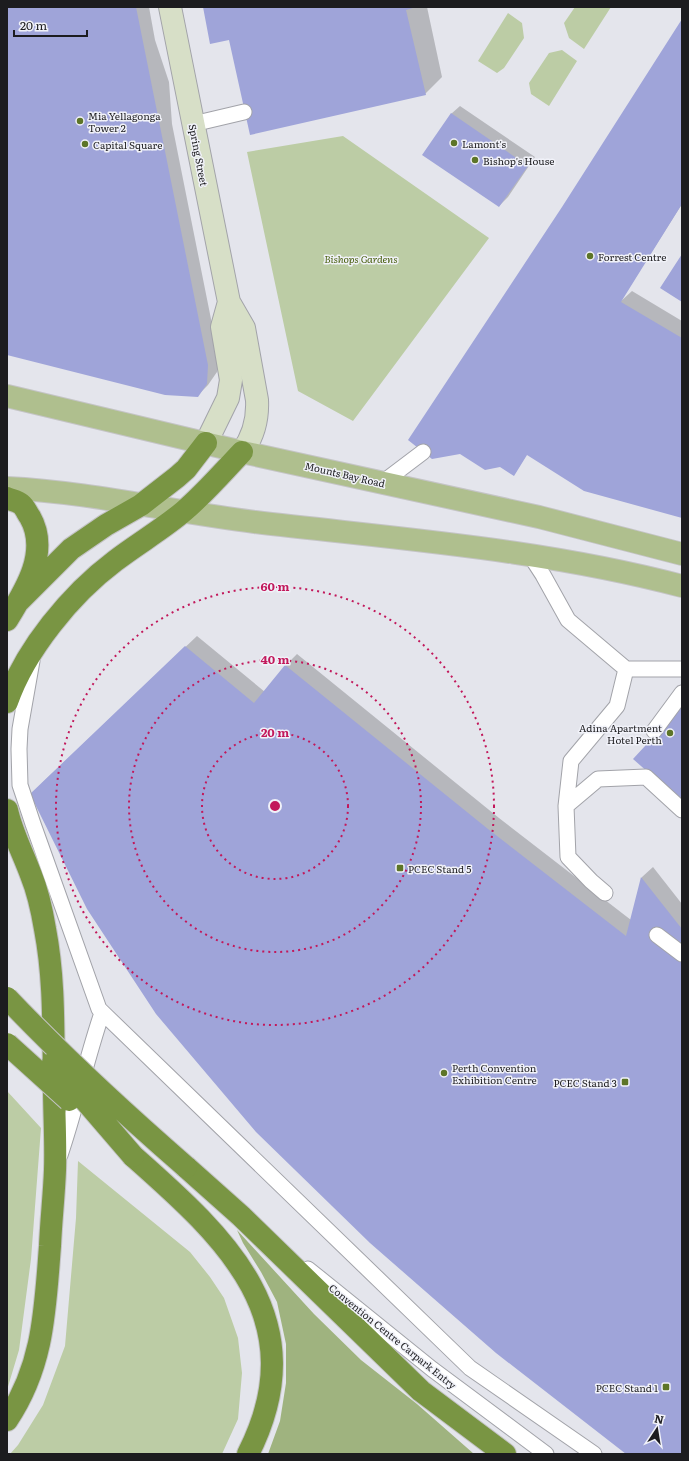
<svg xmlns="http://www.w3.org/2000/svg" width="689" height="1461" font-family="Literata,serif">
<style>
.green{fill:#bccca5}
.forest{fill:#9fb37f}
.shadow{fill:#0003}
.building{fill:#9fa4d9}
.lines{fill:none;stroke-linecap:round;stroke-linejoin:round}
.lane-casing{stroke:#a2a3a9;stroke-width:17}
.secondary-casing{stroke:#a2a3a9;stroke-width:24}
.primary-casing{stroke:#c4c4c5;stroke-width:24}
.highway-casing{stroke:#c4c4c5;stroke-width:24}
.lane{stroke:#fff;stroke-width:15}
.secondary{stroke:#d7dfc7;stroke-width:22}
.primary{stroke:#afbf8e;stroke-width:22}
.highway{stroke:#799543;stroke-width:22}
.highway-bridge-casing{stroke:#c4c4c5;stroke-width:24;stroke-linecap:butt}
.highway-bridge{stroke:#799543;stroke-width:22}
.ring{fill:none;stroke:#c2185b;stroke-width:2;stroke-dasharray:2 4}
.poi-dot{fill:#5d7528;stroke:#f1f2f9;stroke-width:1.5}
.labels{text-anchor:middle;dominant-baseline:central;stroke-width:3;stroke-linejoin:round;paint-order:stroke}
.poi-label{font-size:10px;fill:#1c1c1f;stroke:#f1f2f9;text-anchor:start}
.street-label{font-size:10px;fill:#1c1c1f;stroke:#f1f2f9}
.park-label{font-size:10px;font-style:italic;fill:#475e0c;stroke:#f1f2f9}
.centre{fill:#c2185b;stroke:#f1f2f9;stroke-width:2}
.ring-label{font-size:12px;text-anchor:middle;font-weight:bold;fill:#c2185b;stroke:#f1f2f9;stroke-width:3;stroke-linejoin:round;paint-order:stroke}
</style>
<rect width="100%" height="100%" fill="#e4e5ec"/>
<path class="green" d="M 575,7 L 611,7 L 584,49 L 569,38 L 564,23 Z
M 508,13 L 522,23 L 524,38 L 504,68 L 497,73 L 478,61 Z
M 562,50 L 577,61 L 549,106 L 531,94 L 529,83 L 549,53 Z
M 343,136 L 489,238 L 353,421 L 298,391 L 247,152 Z
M 7,1091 L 41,1128 L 31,1259 L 19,1350 L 7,1390 Z
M 78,1161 L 190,1252 L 210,1277 L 224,1298 L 238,1338 L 242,1373 L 238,1419 L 222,1454 L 10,1454 L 18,1445 L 43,1405 L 65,1346 L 76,1218 Z"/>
<path class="forest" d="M 237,1230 L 314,1314 L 361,1360 L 417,1404 L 474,1454 L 268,1454 L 280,1421 L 286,1383 L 286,1344 L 277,1302 L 261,1272 L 243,1243 Z"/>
<path class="shadow" d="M 7,7 L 149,7 L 155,40 L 169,82 L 172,124 L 218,354 L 217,372 L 208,385 L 197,396 L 7,354 Z
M 204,7 L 427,7 L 442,77 L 425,94 L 230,39 Z
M 682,21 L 682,204 L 620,302 L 632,291 L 682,321 L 682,516 L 527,454 L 514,475 L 563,208 Z
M 460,106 L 535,157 L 508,197 L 499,206 L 451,114 Z
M 197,636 L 265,692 L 286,665 L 297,654 L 499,818 L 631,920 L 642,877 L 653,867 L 682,904 L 682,1454 L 628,1454 L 42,783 Z"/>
<path class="building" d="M 7,7 L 136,7 L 208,365 L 207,384 L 198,397 L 165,395 L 7,355 Z
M 203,7 L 416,7 L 406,10 L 426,95 L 250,135 L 229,40 L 210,44 Z
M 682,19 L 682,204 L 621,302 L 682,338 L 682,518 L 584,491 L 527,455 L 514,476 L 500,467 L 485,470 L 460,454 L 432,459 L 408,440 L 562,207 Z
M 451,113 L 528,166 L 499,207 L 422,155 Z
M 682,254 L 682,302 L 660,288 Z
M 185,646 L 254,703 L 285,665 L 488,829 L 626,936 L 641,877 L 682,929 L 682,1454 L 626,1454 L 496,1353 L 370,1243 L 256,1132 L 156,1014 L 87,909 L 30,794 Z
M 682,706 L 682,802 L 633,759 Z"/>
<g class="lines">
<g class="lane-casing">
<path id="lane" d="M 193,124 L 244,112
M 382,483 L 423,452
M 530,555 L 543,575 L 568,620 L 626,669
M 32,661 L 20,729 L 19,749 L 20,785 L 33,824 L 99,1009 L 470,1368 L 594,1454
M 654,731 L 682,693
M 566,806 L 598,779 L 646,777 L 682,810
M 605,893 L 591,881 L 568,857 L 566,806 L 571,761 L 617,706 L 626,669 L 682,669
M 657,935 L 682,954
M 60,1155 C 76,1108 86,1060 102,1013
M 308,1269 L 432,1369 L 546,1454"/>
</g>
<g class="secondary-casing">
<path id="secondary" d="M 170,7 L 229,302 L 244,328 L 257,400 C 258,419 253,437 242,452
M 206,443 L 228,398 L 231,380 L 222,327 L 229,302"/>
</g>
<g class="primary-casing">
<path id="primary" d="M 7,396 L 242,452 L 539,517 L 682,554
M 7,488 C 90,492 172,512 255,522 C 398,539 542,549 682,586"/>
</g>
<g class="highway-casing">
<path id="highway" d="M 7,498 C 11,500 17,501 21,504 C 25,507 27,513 30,517 C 50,552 25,591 7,620
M 19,601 L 71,549 L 106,525 L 141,505 L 177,477 L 186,469 L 206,443
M 7,702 C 25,650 71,594 115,561 C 137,544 163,529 184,511 C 205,493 223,472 242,452
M 7,810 C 12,833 23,853 31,875 C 38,892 42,911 45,929 C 55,981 53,1033 54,1086 C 54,1114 56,1142 55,1170 C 54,1196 51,1221 50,1246 C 45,1309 44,1365 7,1420
M 133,1156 C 227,1239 316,1320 248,1454
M 186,1167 L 241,1216 L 421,1391 L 505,1454"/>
</g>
<use href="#lane" class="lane"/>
<use href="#secondary" class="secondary"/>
<use href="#primary" class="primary"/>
<use href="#highway" class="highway"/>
<g class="highway-bridge-casing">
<path id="highway-bridge" d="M 7,998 C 64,1058 124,1113 186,1167
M 7,1044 L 69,1100
M 53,1063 L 133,1156"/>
</g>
<use href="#highway-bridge" class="highway-bridge"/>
</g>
<g class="ring">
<circle cx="275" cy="806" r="73"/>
<circle cx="275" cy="806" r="146"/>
<circle cx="275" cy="806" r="219"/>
</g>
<g class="poi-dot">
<circle cx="80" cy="121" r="4"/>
<circle cx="454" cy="143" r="4"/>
<circle cx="85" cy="144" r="4"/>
<circle cx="475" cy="160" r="4"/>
<circle cx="590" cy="256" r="4"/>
<circle cx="670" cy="733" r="4"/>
<rect x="396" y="864" width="8" height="8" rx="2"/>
<circle cx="444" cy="1073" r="4"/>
<rect x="621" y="1078" width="8" height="8" rx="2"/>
<rect x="662" y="1383" width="8" height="8" rx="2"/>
</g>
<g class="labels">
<g class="poi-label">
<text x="88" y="115">Mia Yellagonga<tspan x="88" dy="12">Tower 2</tspan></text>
<text x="462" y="143">Lamont's</text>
<text x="93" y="144">Capital Square</text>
<text x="483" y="160">Bishop's House</text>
<text x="598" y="256">Forrest Centre</text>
<text x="662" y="727" text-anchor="end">Adina Apartment<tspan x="662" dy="12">Hotel Perth</tspan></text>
<text x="408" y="868">PCEC Stand 5</text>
<text x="452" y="1067">Perth Convention<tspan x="452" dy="12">Exhibition Centre</tspan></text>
<text x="617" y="1082" text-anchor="end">PCEC Stand 3</text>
<text x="658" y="1387" text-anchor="end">PCEC Stand 1</text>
</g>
<g class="street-label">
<text transform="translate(199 155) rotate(79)">Spring Street</text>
<text transform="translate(345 474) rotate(13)">Mounts Bay Road</text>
<text transform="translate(393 1336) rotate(39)">Convention Centre Carpark Entry</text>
</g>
<g class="park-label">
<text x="361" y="258">Bishops Gardens</text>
</g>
</g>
<circle cx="275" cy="806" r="6" class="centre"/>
<g class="ring-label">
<text x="275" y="591">60 m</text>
<text x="275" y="664">40 m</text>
<text x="275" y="737">20 m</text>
</g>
<rect width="689" height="1461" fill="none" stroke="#1c1c1f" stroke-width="16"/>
<g transform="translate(657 1429) rotate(12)" stroke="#f1f2f9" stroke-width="3" paint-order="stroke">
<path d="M0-3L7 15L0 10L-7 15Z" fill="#1c1c1f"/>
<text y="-6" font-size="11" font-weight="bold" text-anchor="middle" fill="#1c1c1f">N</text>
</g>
<path d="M14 30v6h73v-6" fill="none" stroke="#1c1c1f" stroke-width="2"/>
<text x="20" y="30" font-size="12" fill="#1c1c1f" stroke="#f1f2f9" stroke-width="3" paint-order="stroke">20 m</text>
</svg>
